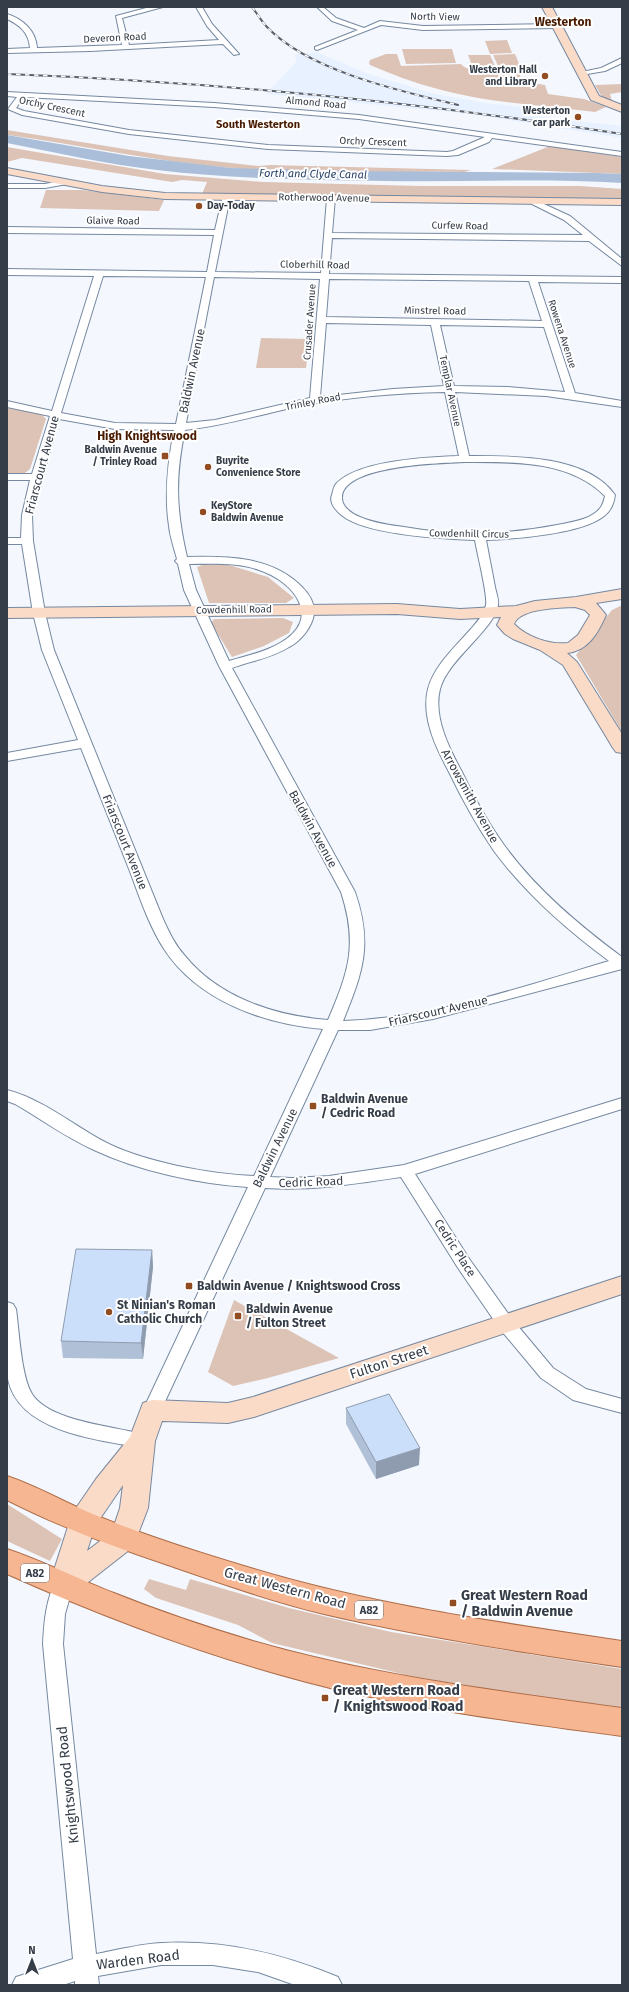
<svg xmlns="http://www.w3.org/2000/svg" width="629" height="1992" font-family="'Fira Sans',sans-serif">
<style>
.built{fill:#e8f1ff}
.green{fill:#dcc3b6}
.water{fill:#abbed9}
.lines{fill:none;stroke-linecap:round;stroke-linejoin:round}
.street-casing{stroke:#7688a0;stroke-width:2}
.secondary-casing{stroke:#7688a0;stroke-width:2}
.primary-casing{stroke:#ad6c48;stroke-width:2}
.street{fill:#fff;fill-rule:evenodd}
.secondary{fill:#fadbc8;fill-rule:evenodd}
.primary{fill:#f5b691;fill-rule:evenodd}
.rail-casing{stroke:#59606a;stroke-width:2}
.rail{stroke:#fff;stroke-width:1.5;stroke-dasharray:4.5;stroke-linecap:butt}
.wall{fill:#afc0d7}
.shaded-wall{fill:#8f9caf}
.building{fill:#ccdffa;stroke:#8f9caf}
.poi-dot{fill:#914c22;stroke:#fff;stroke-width:1.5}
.labels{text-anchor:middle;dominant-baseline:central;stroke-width:4;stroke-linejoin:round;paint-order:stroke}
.far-street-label{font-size:10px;fill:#353d48;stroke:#fff}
.far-poi-label{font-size:10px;font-weight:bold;fill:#353d48;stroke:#fff;text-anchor:end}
.far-neighbourhood-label{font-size:11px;font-weight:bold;fill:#481b00;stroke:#fff}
.far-water-label{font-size:11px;font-style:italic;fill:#284369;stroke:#fff}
.shield{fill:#fff;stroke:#72777f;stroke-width:1}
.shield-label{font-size:11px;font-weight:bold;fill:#353d48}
.far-quarter-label{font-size:12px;font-weight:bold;fill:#481b00;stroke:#fff}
.street-label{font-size:12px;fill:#353d48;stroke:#fff}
.poi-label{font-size:12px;font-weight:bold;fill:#353d48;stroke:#fff;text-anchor:start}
.near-street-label{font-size:14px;fill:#353d48;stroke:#fff}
.near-poi-label{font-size:14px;font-weight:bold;fill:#353d48;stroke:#fff;text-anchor:start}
</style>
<rect width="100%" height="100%" fill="#f4f8fe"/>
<path class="built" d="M 316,52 L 366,73 L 431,93 L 486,103 L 541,109 L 533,116 L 622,126 L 622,138 L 470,114 L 266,94 L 297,61 L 294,55 Z"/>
<path class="green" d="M 507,40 L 512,53 L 490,54 L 485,41 Z
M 402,49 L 452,49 L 456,63 L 406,64 Z
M 386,54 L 397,54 L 401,66 L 461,64 C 469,75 505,70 518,70 L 522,81 L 545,85 L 548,94 L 584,99 L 606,107 L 595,112 C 542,105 486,103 434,88 C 412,82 391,74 370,65 L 369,63 L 370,60 Z
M 515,54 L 521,68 L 499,68 L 493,55 Z
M 468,55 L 490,55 L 496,68 L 473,68 Z
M 622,84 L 622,92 L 610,94 L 612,101 C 603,102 599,92 595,85 Z
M 7,130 L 168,156 L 259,166 L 270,165 L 471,170 L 464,172 C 387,171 308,175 231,168 C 156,162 82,145 7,135 Z
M 550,146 L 622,157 L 622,174 L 492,169 Z
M 7,147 L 165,174 L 263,182 L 421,186 L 580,186 L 622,189 L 622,199 L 202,194 L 207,182 L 182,180 L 172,182 L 22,158 L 7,162 Z
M 46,190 L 82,190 L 164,200 L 159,211 L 40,208 Z
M 261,338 L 310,339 L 306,368 L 256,368 Z
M 7,408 L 41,414 L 46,419 L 30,469 L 25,473 L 7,474 Z
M 205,564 L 229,565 L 268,577 L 294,598 L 286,603 L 209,603 L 197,567 Z
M 622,605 L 622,732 L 576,655 L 612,610 Z
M 283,618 L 293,622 L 289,633 L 264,646 L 232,657 L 211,623 L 214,619 Z
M 234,1300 L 339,1358 L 268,1378 L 233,1386 L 208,1372 Z
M 7,1504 L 62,1539 L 50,1561 L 7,1541 Z
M 149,1579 L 186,1590 L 190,1579 L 289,1608 L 391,1632 L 622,1669 L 622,1711 L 415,1677 L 272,1643 L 238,1625 L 156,1598 L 144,1589 Z"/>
<path class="water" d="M 7,135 L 129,156 L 231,168 L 351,171 L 596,173 L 622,174 L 622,183 C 544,178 465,182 386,181 C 310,180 233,179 157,170 C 106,164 57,153 7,143 Z"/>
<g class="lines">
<g class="street-casing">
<path id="street" d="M 150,7 L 163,7 L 122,18 L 129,45 L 219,40 L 207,26 L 196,7 L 202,7 L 212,24 L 239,54 L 234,55 L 223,44 L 90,51 L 7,53 L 7,49 L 30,48 C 29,33 20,25 7,19 L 7,14 C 23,19 36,31 37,48 L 122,45 L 116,16 Z
M 317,7 L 323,7 L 336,18 L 364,28 L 380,21 L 423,26 L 557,24 L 560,26 L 557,28 L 423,30 L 381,25 L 317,50 L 315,49 L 315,47 L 358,30 L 332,21 Z
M 622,58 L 622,63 L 605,71 L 581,75 L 577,73 L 601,68 Z
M 7,92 L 214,103 L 359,115 L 622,152 L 622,156 L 492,138 L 489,142 L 458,155 L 447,156 L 268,149 L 129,134 L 22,115 L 8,109 L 17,97 L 7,96 ZM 24,97 L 214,107 L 359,119 L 485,137 L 453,151 L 447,152 L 268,145 L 129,130 L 24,111 L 16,108 Z
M 64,180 L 68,182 L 67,184 L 45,188 L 7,188 L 7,184 L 45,184 Z
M 223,195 L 230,197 L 215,272 L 321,273 L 327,198 L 331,196 L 335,198 L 332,233 L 583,235 L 564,220 L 530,203 L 530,199 L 533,199 L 570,216 L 622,259 L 622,266 L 589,241 L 332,238 L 329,274 L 622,277 L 622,283 L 538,282 L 575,393 L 622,401 L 622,407 L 546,396 L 455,392 L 469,456 C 514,456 587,455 615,495 C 614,503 611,511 604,516 C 582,534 515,539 486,540 C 489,556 492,571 495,587 C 496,593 499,599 498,605 C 495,629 448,659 440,689 C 433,717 449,748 462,772 C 474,797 488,823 504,845 C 536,889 579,925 622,957 L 622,969 L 433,1019 L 370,1030 L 338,1030 L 270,1177 L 292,1178 L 329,1176 L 404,1165 L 622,1098 L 622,1109 L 415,1174 L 470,1260 L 512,1319 L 553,1368 L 586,1389 L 622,1399 L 622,1413 L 573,1400 L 541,1378 L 500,1329 L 458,1268 L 401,1177 C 355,1184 311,1191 265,1188 L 161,1410 L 159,1415 L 152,1417 L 145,1415 L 143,1410 L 248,1187 C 199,1184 139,1171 94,1150 C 67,1138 41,1119 15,1104 L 7,1101 L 7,1090 C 42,1099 72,1124 103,1141 C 142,1162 210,1174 254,1176 L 323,1029 C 264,1024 198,1001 164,949 C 148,924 139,895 129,869 C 113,828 97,788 81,748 L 7,761 L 7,753 L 78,740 L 42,650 L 33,613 L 22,544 L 7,544 L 7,538 L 21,538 L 22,515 L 30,480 L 7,480 L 7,474 L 32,474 L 50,416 L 7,407 L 7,401 L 52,411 L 94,276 L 7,275 L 7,269 L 207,272 L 214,235 L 7,233 L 7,227 L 215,230 ZM 103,276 L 206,277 L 176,424 L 115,423 L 61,413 ZM 214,277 L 320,279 L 310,398 L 215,420 L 186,423 ZM 329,279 L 529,281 L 542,321 L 326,317 ZM 326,323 L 431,325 L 444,386 L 393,389 L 320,397 ZM 440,325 L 544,327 L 565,392 L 508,387 L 454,386 ZM 445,392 L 459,456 C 429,457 358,460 336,484 C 334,486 333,491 332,495 C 328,504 339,514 347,519 C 374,535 443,539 475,540 C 477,553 488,595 486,605 C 484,615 476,623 470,630 C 455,647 434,666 428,689 C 421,717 436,748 449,772 C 462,799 477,826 494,851 C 525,893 567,930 609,961 C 522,987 434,1018 343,1021 C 363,972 373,944 355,892 L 232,668 C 251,661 272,658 289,647 C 301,641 312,627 314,614 C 315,603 309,594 302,587 C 272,556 227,556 187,557 C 176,510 175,477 185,430 C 224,426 262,414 300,406 C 348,397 397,393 445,392 ZM 59,419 L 115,429 L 174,430 C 168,461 164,494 169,526 C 170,537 174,548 177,559 L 175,561 L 178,564 L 184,590 L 219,666 L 341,892 C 358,944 349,971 328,1020 C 276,1016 219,998 185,956 C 175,945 169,932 163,919 L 54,650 L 45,613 L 33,541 L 32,515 ZM 465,462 C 513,462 569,460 605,496 C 604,500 603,504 601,507 C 592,520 571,522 557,525 C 506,535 455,536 404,527 C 389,525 373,523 360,517 C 352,514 342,507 342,498 C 341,465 442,463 465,462 ZM 189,564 C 212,564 237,562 259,570 C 293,581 324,618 280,643 C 265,652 246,656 229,661 L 196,590 Z
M 7,1302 L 13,1304 L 16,1309 C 19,1330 21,1376 32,1394 C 51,1423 118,1426 149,1436 L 151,1441 L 149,1446 L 142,1448 C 96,1439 12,1432 7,1372 C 5,1349 7,1325 7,1302 Z
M 63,1578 L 70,1580 L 73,1586 L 65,1614 L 63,1644 L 96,1954 C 117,1950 140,1944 162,1943 C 224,1940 281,1953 338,1977 L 342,1985 L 295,1985 L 258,1972 L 213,1965 L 161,1965 L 98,1976 L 99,1985 L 75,1985 L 75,1981 L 63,1985 L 12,1985 L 16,1977 L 73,1959 L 43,1644 C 44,1622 46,1600 56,1580 Z"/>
</g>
<g class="secondary-casing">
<path id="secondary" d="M 542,7 L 552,7 L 599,96 L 622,105 L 622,112 L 591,100 Z
M 7,168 L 102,186 L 165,193 L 622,199 L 622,205 L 165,199 L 102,192 L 7,174 Z
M 622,589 L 622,599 L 596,603 L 606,615 C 598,633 588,651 567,653 L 577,662 L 622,734 L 622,753 L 616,752 L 613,748 L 563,665 L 540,650 L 513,639 L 505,634 L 497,625 L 501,617 L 460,619 L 397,614 L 7,618 L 7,608 L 397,604 L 460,609 L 516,606 L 535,601 L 576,597 ZM 575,607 L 585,610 L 590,615 L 578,635 L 568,643 C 549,645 527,637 514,624 C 520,608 559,608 575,607 Z
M 622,1276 L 622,1294 L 254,1417 L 228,1423 L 162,1421 L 155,1441 L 148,1508 L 133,1547 L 73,1594 L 63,1598 L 53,1594 L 49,1586 L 72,1514 L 96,1479 L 130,1437 L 143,1403 L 152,1400 L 228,1403 L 253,1397 ZM 123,1485 L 120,1508 L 112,1532 L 87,1551 L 95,1526 Z"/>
</g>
<g class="primary-casing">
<path id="primary" d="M 7,1476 C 37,1486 66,1503 95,1515 C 144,1535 194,1551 244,1566 C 367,1604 495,1622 622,1641 L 622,1667 C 522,1652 423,1637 324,1614 C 270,1601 217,1582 165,1564 C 111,1546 58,1526 7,1500 Z
M 7,1549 C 43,1561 78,1579 114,1593 C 159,1611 206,1627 253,1641 C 374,1676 498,1691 622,1708 L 622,1736 C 533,1724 444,1713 356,1694 C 236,1667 119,1624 7,1574 Z"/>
</g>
<use href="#street" class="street"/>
<use href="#secondary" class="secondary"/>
<use href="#primary" class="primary"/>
<g class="rail-casing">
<path id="rail" d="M 252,7 C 257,13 261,21 267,27 C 309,71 400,91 458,105
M 7,74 C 214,82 418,102 622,134"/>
</g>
<use href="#rail" class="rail"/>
</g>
<path class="wall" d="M 152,1250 L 153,1267 L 143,1359 L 63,1358 L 61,1341 Z
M 346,1408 L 419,1465 L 376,1479 L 346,1424 Z"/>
<path class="shaded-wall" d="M 152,1250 L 153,1267 L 143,1359 L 141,1343 Z
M 420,1448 L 419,1465 L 376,1479 L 376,1462 Z"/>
<path class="building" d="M 76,1249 L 152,1250 L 141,1343 L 61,1341 Z
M 389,1394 L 420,1448 L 376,1462 L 346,1408 Z"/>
<g class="poi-dot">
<circle cx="545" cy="76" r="4"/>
<circle cx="578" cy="117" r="4"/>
<circle cx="199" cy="206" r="4"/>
<rect x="161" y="452" width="8" height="8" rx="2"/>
<circle cx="208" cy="467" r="4"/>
<circle cx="203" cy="512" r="4"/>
<rect x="309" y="1102" width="8" height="8" rx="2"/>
<rect x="185" y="1282" width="8" height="8" rx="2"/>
<circle cx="109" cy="1312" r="4"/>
<rect x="234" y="1312" width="8" height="8" rx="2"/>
<rect x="449" y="1599" width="8" height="8" rx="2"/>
<rect x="321" y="1694" width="8" height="8" rx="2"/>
</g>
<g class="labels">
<g class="far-street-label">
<text transform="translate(435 17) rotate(1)">North View</text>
<text transform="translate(115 38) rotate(-3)">Deveron Road</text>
<text transform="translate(316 103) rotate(5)">Almond Road</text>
<text transform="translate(52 107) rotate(12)">Orchy Crescent</text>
<text transform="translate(373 142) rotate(2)">Orchy Crescent</text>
<text transform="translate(324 198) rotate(1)">Rotherwood Avenue</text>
<text transform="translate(113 221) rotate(1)">Glaive Road</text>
<text transform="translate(460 226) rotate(1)">Curfew Road</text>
<text transform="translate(315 265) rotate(1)">Cloberhill Road</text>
<text transform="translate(435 311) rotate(1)">Minstrel Road</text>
<text transform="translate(310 322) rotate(-86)">Crusader Avenue</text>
<text transform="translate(562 334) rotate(72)">Rowena Avenue</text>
<text transform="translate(450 391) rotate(78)">Templar Avenue</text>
<text transform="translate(313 402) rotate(-11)">Trinley Road</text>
<text transform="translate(469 534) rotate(1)">Cowdenhill Circus</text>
<text transform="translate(234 610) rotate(-1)">Cowdenhill Road</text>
</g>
<g class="far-poi-label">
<text x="537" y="70">Westerton Hall<tspan x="537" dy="12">and Library</tspan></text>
<text x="570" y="111">Westerton<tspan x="570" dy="12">car park</tspan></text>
<text x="207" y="206" text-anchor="start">Day-Today</text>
<text x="157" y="450">Baldwin Avenue<tspan x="157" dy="12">/ Trinley Road</tspan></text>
<text x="216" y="461" text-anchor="start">Buyrite<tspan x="216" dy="12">Convenience Store</tspan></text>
<text x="211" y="506" text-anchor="start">KeyStore<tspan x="211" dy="12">Baldwin Avenue</tspan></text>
</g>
<g class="far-neighbourhood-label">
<text x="258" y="124">South Westerton</text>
</g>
<g class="far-water-label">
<text transform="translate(313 174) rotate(1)">Forth and Clyde Canal</text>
</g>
<g class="shield">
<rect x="21" y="1564" width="28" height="18" rx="3"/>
<rect x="355" y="1601" width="28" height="18" rx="3"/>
</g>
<g class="shield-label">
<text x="35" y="1573">A82</text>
<text x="369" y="1610">A82</text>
</g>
<g class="far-quarter-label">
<text x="563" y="22">Westerton</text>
<text x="147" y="436">High Knightswood</text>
</g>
<g class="street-label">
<text transform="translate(192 371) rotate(-78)">Baldwin Avenue</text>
<text transform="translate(42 465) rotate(-75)">Friarscourt Avenue</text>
<text transform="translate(470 796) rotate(61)">Arrowsmith Avenue</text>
<text transform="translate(313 829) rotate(61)">Baldwin Avenue</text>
<text transform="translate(125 842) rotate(68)">Friarscourt Avenue</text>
<text transform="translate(438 1011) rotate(-13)">Friarscourt Avenue</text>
<text transform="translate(275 1148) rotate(-64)">Baldwin Avenue</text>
<text transform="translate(311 1182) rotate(-2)">Cedric Road</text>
<text transform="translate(455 1248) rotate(57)">Cedric Place</text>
</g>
<g class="poi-label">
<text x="321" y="1099">Baldwin Avenue<tspan x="321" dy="14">/ Cedric Road</tspan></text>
<text x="197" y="1286">Baldwin Avenue / Knightswood Cross</text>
<text x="117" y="1305">St Ninian's Roman<tspan x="117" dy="14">Catholic Church</tspan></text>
<text x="246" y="1309">Baldwin Avenue<tspan x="246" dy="14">/ Fulton Street</tspan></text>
</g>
<g class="near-street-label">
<text transform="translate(389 1362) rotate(-18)">Fulton Street</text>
<text transform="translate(285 1588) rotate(15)">Great Western Road</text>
<text transform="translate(68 1785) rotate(-96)">Knightswood Road</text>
<text transform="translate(138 1960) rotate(-7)">Warden Road</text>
</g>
<g class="near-poi-label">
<text x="461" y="1595">Great Western Road<tspan x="461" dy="16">/ Baldwin Avenue</tspan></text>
<text x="333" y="1690">Great Western Road<tspan x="333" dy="16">/ Knightswood Road</tspan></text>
</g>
</g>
<rect width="629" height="1992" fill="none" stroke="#353d48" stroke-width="16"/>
<g transform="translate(32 1960)" stroke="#ffffff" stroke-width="3" paint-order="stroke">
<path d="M0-3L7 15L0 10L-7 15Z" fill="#353d48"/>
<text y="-6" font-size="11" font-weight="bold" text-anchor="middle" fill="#353d48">N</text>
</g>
</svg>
